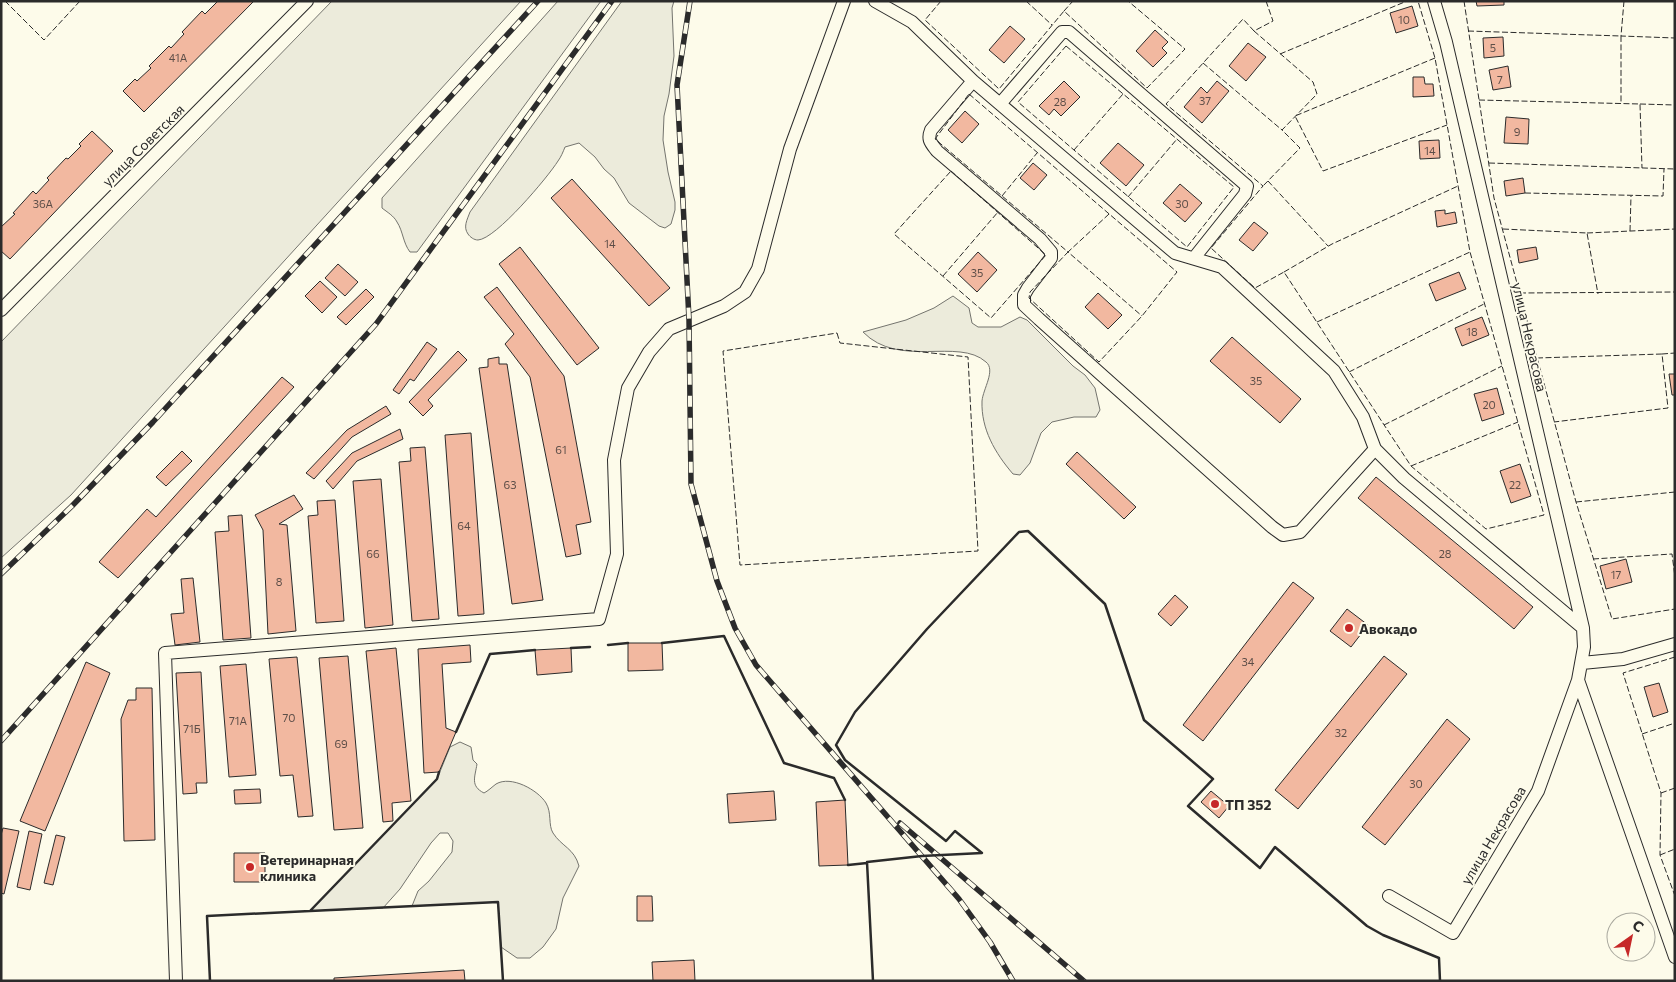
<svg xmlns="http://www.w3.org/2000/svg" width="1676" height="982" font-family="Commissioner,sans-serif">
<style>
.green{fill:#ecebdb;stroke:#74746e}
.building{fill:#f2b8a0;stroke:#2b2b2b}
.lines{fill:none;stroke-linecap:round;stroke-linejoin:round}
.minor-casing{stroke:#2b2b2b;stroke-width:14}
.minor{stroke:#fdfbea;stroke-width:12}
.rail-casing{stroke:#2b2b2b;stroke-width:5.5}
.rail{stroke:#fdfbea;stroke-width:4;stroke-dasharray:11;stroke-linecap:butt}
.fence{stroke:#2b2b2b;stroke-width:1;stroke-dasharray:6 2.5;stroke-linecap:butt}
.wall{stroke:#2b2b2b;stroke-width:2.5}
.poi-dot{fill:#c62828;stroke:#fdfbea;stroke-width:2}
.labels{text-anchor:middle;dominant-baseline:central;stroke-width:4;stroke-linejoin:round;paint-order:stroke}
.number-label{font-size:11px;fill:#5d4e48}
.street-label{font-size:14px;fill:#2b2b2b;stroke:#fdfbea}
.poi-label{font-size:14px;font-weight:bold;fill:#2b2b2b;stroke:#fdfbea;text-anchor:start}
</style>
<rect width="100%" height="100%" fill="#fdfbea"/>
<path class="green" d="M 332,1 L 521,1 L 71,495 L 1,558 L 1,342 Z
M 558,1 L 601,1 L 417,252 L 410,252 C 403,243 403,231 397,222 C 394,216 387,212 382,208 L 382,198 Z
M 622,1 L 674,1 L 672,8 L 674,56 L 669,94 L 664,116 L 663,140 L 668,172 L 675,202 L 675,210 L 671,224 L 665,228 L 659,226 L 629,203 L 614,178 L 604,169 L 595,157 L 579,143 L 565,147 C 563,152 561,157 558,161 C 548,177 496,239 478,240 C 474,240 470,237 468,234 C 463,227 467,220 470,212 Z
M 953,296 L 969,308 L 972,323 L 978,327 L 1001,327 L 1020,317 L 1027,320 L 1073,366 L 1085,375 L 1095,388 L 1100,410 L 1096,417 L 1074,417 L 1052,422 L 1041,433 L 1030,463 L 1020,475 L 1013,474 C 995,453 981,429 982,401 C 983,389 996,370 986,362 C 958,337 899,369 863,332 L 906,320 L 934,308 Z
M 460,742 L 471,747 L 473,760 L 477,764 C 475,777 470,786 484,793 C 488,791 492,787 496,784 C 511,775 538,790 546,803 C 552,813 548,825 553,833 C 562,847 574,848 579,866 L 563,898 L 556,929 L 543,947 L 530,958 L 517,958 L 501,947 L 498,902 L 412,906 L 418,891 L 429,881 L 452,852 L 453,841 L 448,833 L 440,833 L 431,843 L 400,889 L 383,908 L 310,911 L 437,779 L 450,747 Z"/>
<path class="building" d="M 218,1 L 254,1 L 144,112 L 123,91 L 135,79 L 137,81 L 151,68 L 149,66 L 169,46 L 171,48 L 184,34 L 182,32 L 202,11 L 205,14 Z
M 1476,1 L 1504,1 L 1504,5 L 1477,6 Z
M 1412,6 L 1418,26 L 1396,33 L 1390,13 Z
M 1010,26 L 1025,39 L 1004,63 L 989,50 Z
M 1155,30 L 1168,42 L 1162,48 L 1167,53 L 1153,67 L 1136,51 Z
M 1503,37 L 1504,56 L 1484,58 L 1483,38 Z
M 1248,43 L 1266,57 L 1246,81 L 1229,66 Z
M 1508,66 L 1511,87 L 1493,90 L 1489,70 Z
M 1413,77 L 1424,77 L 1425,84 L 1433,84 L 1434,96 L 1413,97 Z
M 1064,81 L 1080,97 L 1061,116 L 1054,109 L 1049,115 L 1039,106 Z
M 1217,81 L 1229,91 L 1202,123 L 1184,107 L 1201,87 L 1207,93 Z
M 965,111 L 979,124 L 962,143 L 948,130 Z
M 1506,117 L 1529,119 L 1528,144 L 1504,143 Z
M 92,131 L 113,151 L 10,259 L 1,251 L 1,227 L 15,214 L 13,213 L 33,191 L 36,194 L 49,180 L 47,178 L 66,158 L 68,159 L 81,146 L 79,144 Z
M 1439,140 L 1440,158 L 1420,159 L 1419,141 Z
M 1118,143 L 1144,165 L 1126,186 L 1100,163 Z
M 1033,163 L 1047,175 L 1034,190 L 1020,178 Z
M 1523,178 L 1525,193 L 1506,196 L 1504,181 Z
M 572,179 L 670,288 L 649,306 L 551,198 Z
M 1180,184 L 1202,203 L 1185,222 L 1163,203 Z
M 1445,210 L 1445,214 L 1455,212 L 1457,223 L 1437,227 L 1435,211 Z
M 1254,222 L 1268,233 L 1253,251 L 1239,240 Z
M 520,247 L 599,348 L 577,365 L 499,264 Z
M 1536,247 L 1538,259 L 1519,263 L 1517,250 Z
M 978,252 L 997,270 L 977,292 L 958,274 Z
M 338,264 L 358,282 L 345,296 L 325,278 Z
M 1459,272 L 1466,289 L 1436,301 L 1429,284 Z
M 320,281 L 337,297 L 322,313 L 305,296 Z
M 497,287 L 564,376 L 591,522 L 576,525 L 581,554 L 566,557 L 530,377 L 505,344 L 514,334 L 484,297 Z
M 366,289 L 374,297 L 346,325 L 337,317 Z
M 1098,293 L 1122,315 L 1108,329 L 1085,307 Z
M 1482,317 L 1489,335 L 1462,346 L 1455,328 Z
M 1232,337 L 1301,399 L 1280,423 L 1210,361 Z
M 427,342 L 437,349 L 414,381 L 410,379 L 399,394 L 393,390 Z
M 458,351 L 467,360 L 428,400 L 433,406 L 423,416 L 409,402 Z
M 499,357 L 499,364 L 507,364 L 543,600 L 512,604 L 479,368 L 488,367 L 488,359 Z
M 1669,374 L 1675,374 L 1675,395 L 1672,395 Z
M 282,377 L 294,387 L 118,578 L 99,562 L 147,509 L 156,517 Z
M 1497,388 L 1504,414 L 1482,421 L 1474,394 Z
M 386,406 L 391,414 L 352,437 L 314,479 L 306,473 L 347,430 Z
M 400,429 L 403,439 L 357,461 L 333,489 L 326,481 L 352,453 Z
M 471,433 L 484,614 L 458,616 L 445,435 Z
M 425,447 L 439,619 L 412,621 L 399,462 L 411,461 L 410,448 Z
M 182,451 L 192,461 L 166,486 L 156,477 Z
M 1077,452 L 1136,507 L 1124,519 L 1066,464 Z
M 1520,464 L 1531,496 L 1511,503 L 1500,471 Z
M 1376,477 L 1533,607 L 1514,629 L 1358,498 Z
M 381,479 L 393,625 L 365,628 L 353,481 Z
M 294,495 L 303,509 L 279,524 L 287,525 L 296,631 L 268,634 L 263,530 L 255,515 Z
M 335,500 L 344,621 L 316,623 L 308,516 L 318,515 L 317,501 Z
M 242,515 L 251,638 L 223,640 L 215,532 L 229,531 L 228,516 Z
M 1626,559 L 1632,582 L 1606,589 L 1600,566 Z
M 193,578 L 200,642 L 175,645 L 171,614 L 184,613 L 181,579 Z
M 1293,582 L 1314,598 L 1203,741 L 1183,725 Z
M 1175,595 L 1188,607 L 1171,626 L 1158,614 Z
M 1347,609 L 1368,625 L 1351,647 L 1330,631 Z
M 628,643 L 662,643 L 663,670 L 628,671 Z
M 470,645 L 471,662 L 442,664 L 446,728 L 456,732 L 439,772 L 424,773 L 418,649 Z
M 396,648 L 411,801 L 392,803 L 393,821 L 383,822 L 366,651 Z
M 571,648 L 572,672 L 537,675 L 535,650 Z
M 348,656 L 363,828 L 334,830 L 319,658 Z
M 1384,656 L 1407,674 L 1298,809 L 1275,790 Z
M 297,657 L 313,816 L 298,817 L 293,775 L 280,776 L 269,659 Z
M 86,662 L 110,673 L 45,831 L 20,821 Z
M 246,664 L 256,775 L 229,777 L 220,666 Z
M 201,672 L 207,783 L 196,783 L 197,793 L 183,794 L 176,673 Z
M 1659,683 L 1668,712 L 1653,717 L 1644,687 Z
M 136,688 L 152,688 L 155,840 L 124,841 L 121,719 L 128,700 L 136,700 Z
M 1447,719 L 1470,739 L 1385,845 L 1362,827 Z
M 260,789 L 261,803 L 235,804 L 234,790 Z
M 774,791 L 776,820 L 729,823 L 727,794 Z
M 1211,791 L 1229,806 L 1219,818 L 1201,802 Z
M 845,800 L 848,865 L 819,866 L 816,802 Z
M 3,828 L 19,831 L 4,894 L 1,893 L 1,835 Z
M 29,831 L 42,834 L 30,890 L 17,887 Z
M 56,835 L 65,837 L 53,885 L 44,883 Z
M 234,853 L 265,853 L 265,882 L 234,882 Z
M 637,896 L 652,896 L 653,921 L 637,921 Z
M 694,960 L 695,981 L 653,981 L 652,962 Z
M 464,970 L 465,981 L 334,981 L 334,978 Z"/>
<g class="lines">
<g class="minor-casing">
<path id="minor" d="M 875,1 L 912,22 L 973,81 L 1175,253 L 1222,267 L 1334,371 L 1363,417 L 1375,449 L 1404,478 L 1583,628
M 973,81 L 931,130 C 927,140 931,143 937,151 L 1040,239 L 1051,252 L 1051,258 L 1028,288 L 1024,295 L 1024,305 L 1039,319 L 1272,527 L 1283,535 L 1300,532 L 1375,449
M 1000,104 L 1062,32 L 1069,32 L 1247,186 L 1245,194 L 1194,258
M 1,310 L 307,1
M 1582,663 L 1623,659 L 1675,644
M 1578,680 L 1675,957
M 1389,896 L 1453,933 L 1538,791 L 1578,680 L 1584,647 L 1583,628 L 1446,42 L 1434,1
M 176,981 L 165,653 L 599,619 L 617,554 L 614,460 L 628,388 L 649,352 L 669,329 L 724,306 L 745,292 L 758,269 L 790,149 L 844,1"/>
</g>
<use href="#minor" class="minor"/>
<g class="rail-casing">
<path id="rail" d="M 690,1 L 677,85 L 689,319 L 691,484 L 717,581 L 735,628 L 756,665 L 959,899 L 990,942 L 1013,981
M 1,574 L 72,506 L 153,422 L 538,1
M 1,741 L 376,324 L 612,1
M 900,823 L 1084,981"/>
</g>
<use href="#rail" class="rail"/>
<path class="fence" d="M 5,1 L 44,40 L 80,1
M 941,1 L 925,20 L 999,89 L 1064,11 L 1147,88 L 1185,49 L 1128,1
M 1026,1 L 1052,25
M 1266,1 L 1273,21 L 1254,31 L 1243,19 L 1166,104 L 1263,186 L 1211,248 L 1255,288 L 1284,272 L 1411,466 L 1486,529 L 1544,515 L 1470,252 L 1435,58 L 1418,1
M 1464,1 L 1494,198 L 1576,502 L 1612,619 L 1675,609
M 1624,1 L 1621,36 L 1675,38
M 1064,11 L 1073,1
M 1254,31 L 1313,82 L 1317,94 L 1282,130 L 1300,148 L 1263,186
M 1468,31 L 1621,36 L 1621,104
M 1066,46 L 1234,187 L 1187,247 L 1018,102 Z
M 1280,54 L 1407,1
M 1435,58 L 1295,116 L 1323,171 L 1447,125
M 1203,63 L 1282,130
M 969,94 L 1177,272 L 1142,316 L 1099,362 L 1029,298 L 1030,292 L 1068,252 L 935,139 Z
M 1479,100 L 1640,104 L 1642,168
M 1640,104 L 1675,105
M 1074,150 L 1123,94
M 1489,163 L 1675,169
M 951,171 L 1046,255 L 991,318 L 894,234 Z
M 1268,181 L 1328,246
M 1525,193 L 1663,196 L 1664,169
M 1002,196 L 1037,153
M 1128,197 L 1177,139
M 1109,214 L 1068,252 L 1142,316
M 1503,229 L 1587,233 L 1598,294
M 1630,231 L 1631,196
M 1587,233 L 1675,229
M 1284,272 L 1332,244 L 1458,186
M 943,276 L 998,212
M 1520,293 L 1675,292
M 1317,322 L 1470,252
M 837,333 L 840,343 L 968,357 L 978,551 L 740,565 L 723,351 Z
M 1662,354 L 1675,353
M 1537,358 L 1662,354 L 1668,408 L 1554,422
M 1349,372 L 1484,304
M 1384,425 L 1502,366
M 1411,466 L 1518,422
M 1576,502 L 1675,492
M 1593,559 L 1672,554 L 1675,577
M 1675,657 L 1623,673 L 1661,793 L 1660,855 L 1675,896
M 1642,734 L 1675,723
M 1661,793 L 1675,788
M 1660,855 L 1675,849"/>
<path class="wall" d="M 662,643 L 724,636 L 784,763 L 834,778 L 845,800
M 608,645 L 628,643
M 571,648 L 590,647
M 456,732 L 490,654 L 535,650
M 848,865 L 867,863
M 310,911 L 498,902 L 503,981
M 210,981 L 207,916 L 310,911 L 437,779 L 439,772
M 873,981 L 867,862 L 922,856 L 982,853 L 955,831 L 946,841 L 845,760 L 836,745 L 855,712 L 927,629 L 1019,532 L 1028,531 L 1105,604 L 1144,720 L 1213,779 L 1188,806 L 1260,868 L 1275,847 L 1367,926 L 1383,935 L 1439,958 L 1440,981"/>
</g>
<g class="poi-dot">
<circle cx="1349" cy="628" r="5"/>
<circle cx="1215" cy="804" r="5"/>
<circle cx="250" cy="867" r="5"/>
</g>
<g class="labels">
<g class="number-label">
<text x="1404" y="19">10</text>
<text x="1493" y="47">5</text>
<text x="178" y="57">41А</text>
<text x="1500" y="79">7</text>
<text x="1205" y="100">37</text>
<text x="1060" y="101">28</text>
<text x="1517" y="131">9</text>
<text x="1430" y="150">14</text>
<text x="43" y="203">36А</text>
<text x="1182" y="203">30</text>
<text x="610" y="243">14</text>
<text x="977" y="272">35</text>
<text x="1472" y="331">18</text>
<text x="1256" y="380">35</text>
<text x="1489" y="404">20</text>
<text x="561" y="449">61</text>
<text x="510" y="484">63</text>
<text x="1515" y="484">22</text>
<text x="464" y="525">64</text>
<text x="373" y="553">66</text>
<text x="1445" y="553">28</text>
<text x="1616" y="574">17</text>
<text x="279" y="581">8</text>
<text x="1248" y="661">34</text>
<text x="289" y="717">70</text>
<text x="238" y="720">71А</text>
<text x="192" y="728">71Б</text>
<text x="1341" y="732">32</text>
<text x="341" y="743">69</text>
<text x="1416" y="783">30</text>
</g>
<g class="street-label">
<text transform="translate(143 145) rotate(-45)">улица Советская</text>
<text transform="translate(1530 337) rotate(77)">улица Некрасова</text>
<text transform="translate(1493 835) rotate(-59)">улица Некрасова</text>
</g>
<g class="poi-label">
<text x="1359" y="628">Авокадо</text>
<text x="1225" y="804">ТП 352</text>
<text x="260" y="859">Ветеринарная<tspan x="260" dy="16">клиника</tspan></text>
</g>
</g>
<rect width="1676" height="982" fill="none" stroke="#2b2b2b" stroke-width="5"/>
<g transform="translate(1631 937) rotate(33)"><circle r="24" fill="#fdfbea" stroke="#a9a89e"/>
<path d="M0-4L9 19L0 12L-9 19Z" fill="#c62828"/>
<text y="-8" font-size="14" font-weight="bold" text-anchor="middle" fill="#2b2b2b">С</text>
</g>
</svg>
